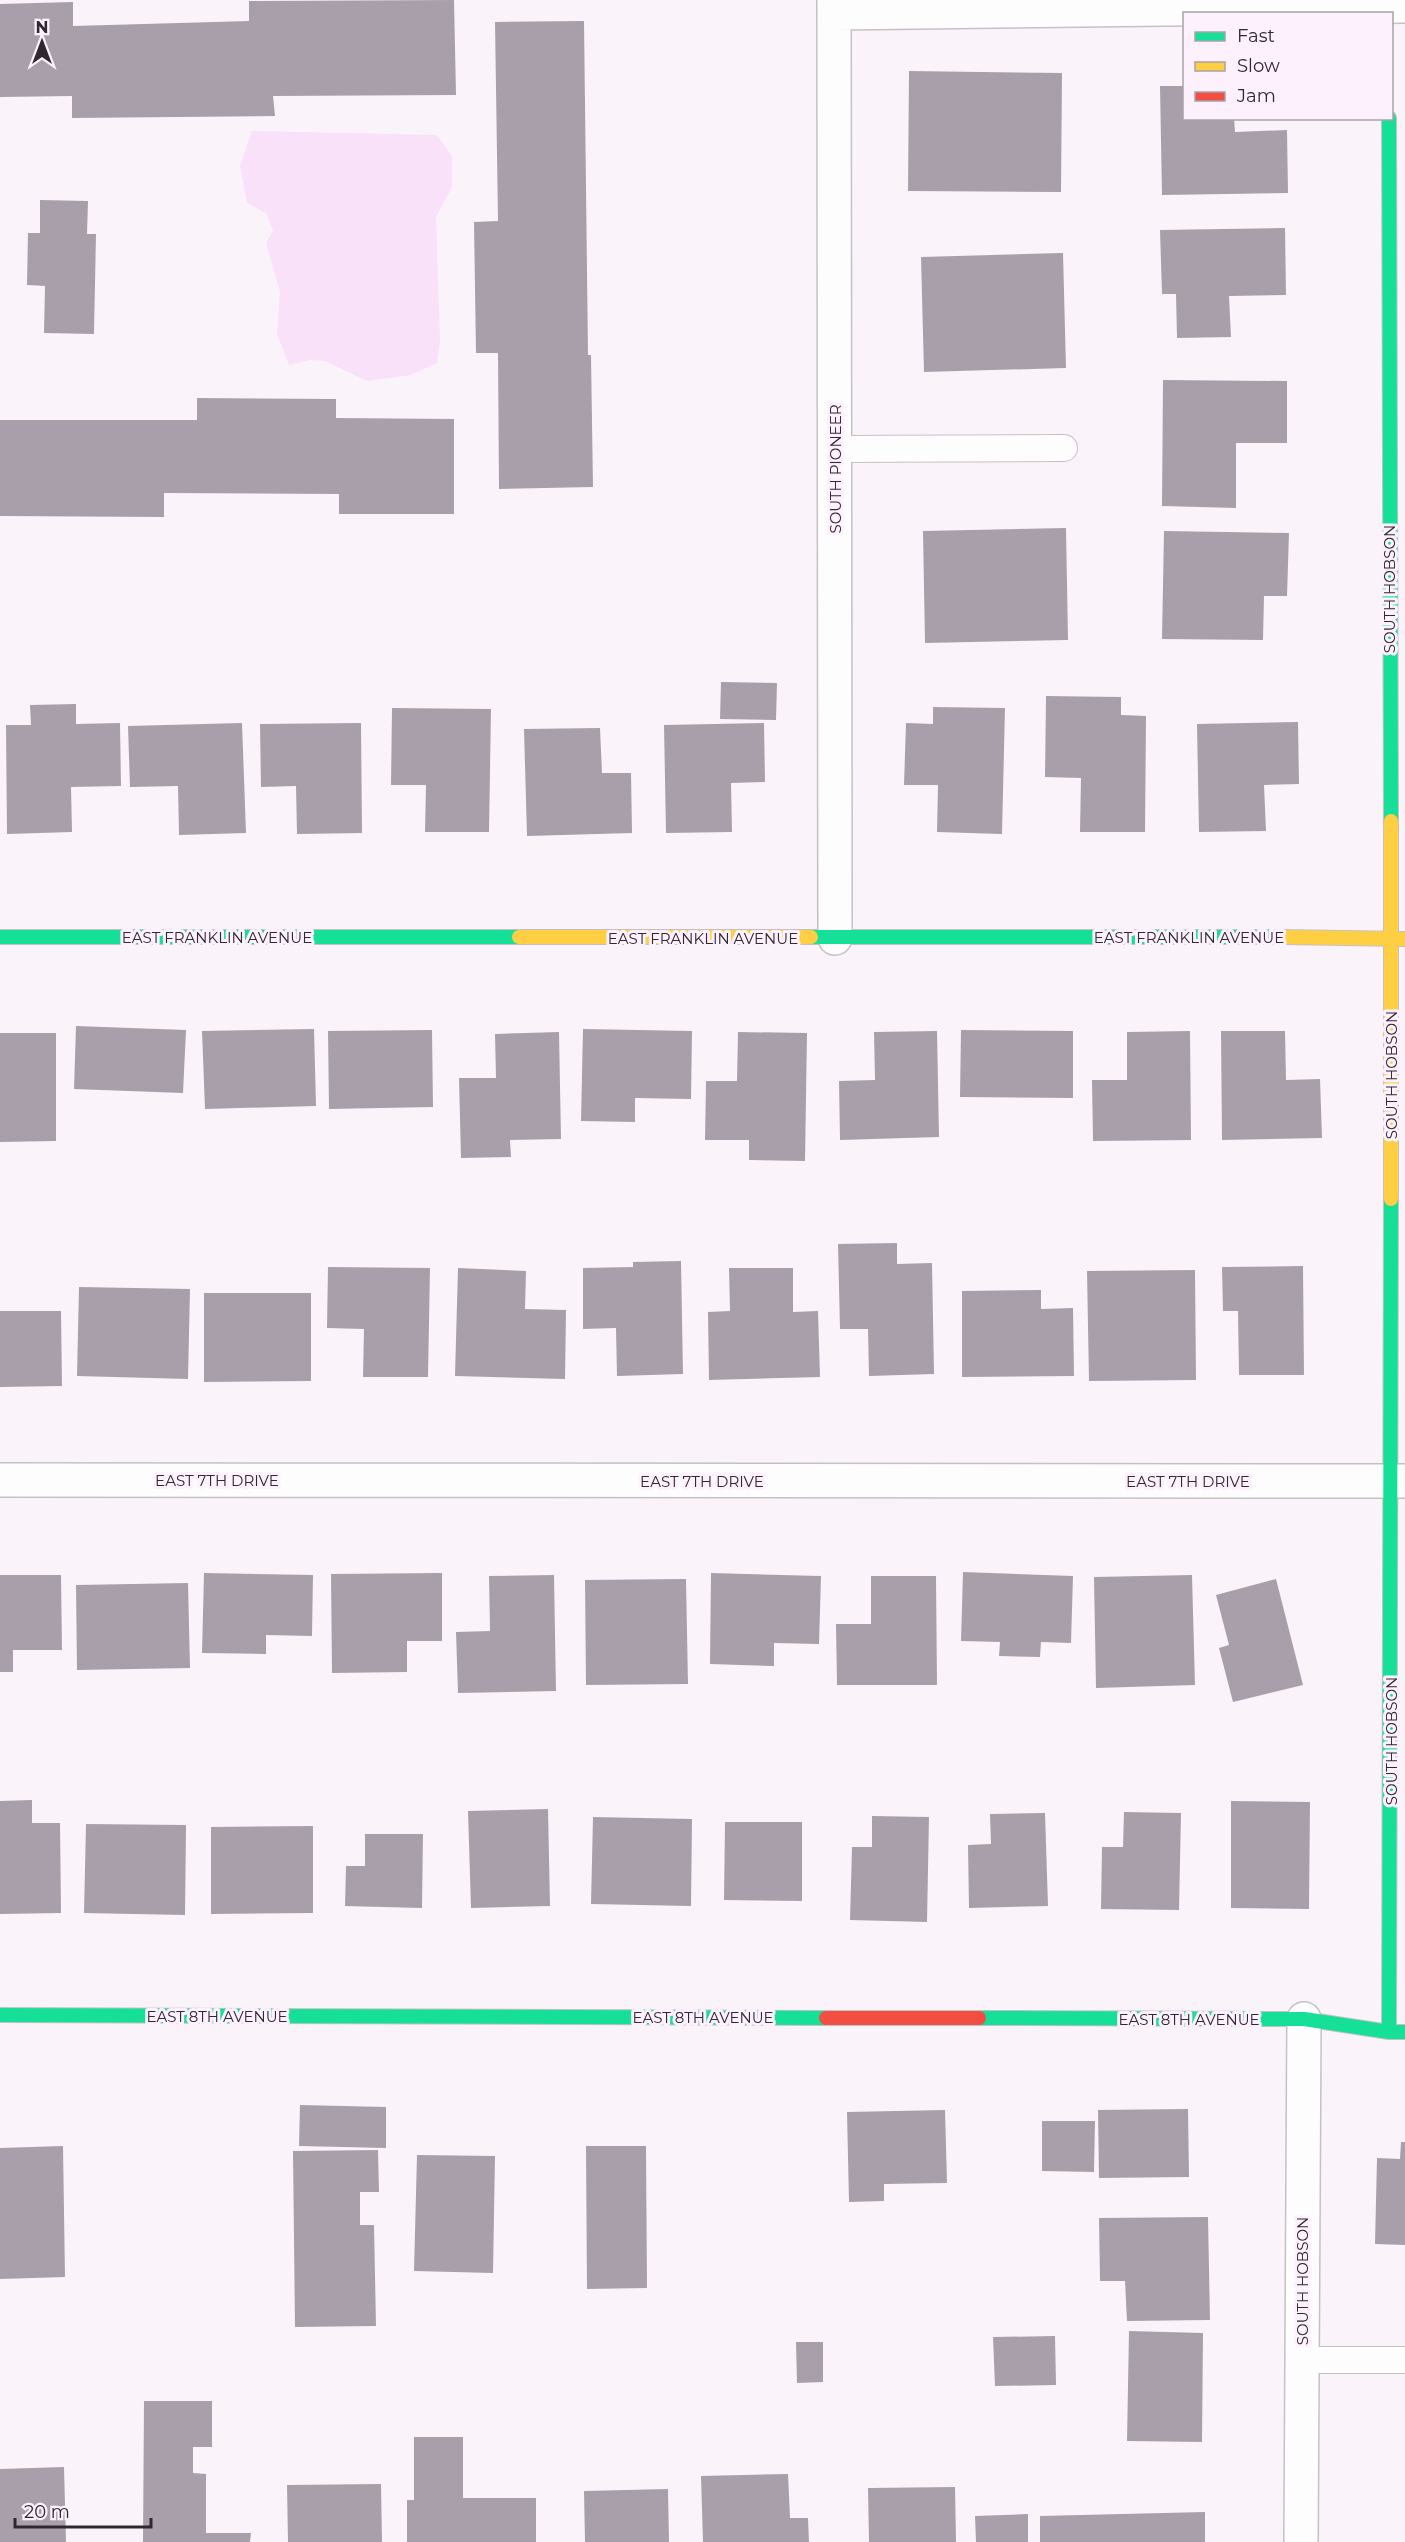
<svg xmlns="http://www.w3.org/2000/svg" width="1405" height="2542" font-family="Montserrat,sans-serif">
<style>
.green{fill:#f8e1f9}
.building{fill:#a99faa}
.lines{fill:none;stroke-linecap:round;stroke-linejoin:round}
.lane-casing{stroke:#c6c0c6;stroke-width:28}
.street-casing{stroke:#c6c0c6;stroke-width:36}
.fast-casing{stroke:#c6c0c6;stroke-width:16}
.slow-casing{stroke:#c6c0c6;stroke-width:16}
.jam-casing{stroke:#c6c0c6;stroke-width:16}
.lane{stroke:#fefdfe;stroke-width:26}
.street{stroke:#fefdfe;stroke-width:33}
.fast{stroke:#16e098;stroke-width:14}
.slow{stroke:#ffcf43;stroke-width:14}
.jam{stroke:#f24e42;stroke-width:14}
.labels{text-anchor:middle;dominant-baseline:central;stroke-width:6;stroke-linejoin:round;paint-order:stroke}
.street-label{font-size:15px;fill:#2f2830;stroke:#fcf1fd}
</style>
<rect width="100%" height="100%" fill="#faf4fa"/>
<path class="green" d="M 252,131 L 437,135 L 452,156 L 452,187 L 436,217 L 440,341 L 437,363 L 411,375 L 367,381 L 325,361 L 310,360 L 289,365 L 277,334 L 280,292 L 266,243 L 273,231 L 266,213 L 247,203 L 240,166 Z"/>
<path class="building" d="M 454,0 L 456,95 L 273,96 L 275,116 L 72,118 L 72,96 L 0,97 L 0,4 L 73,2 L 73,26 L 249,21 L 249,1 Z
M 584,21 L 588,355 L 591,355 L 593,487 L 499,489 L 498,353 L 476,353 L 474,222 L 498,221 L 495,22 Z
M 909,71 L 1062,73 L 1061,192 L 908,191 Z
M 1160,86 L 1184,86 L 1184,118 L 1234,118 L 1235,132 L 1287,130 L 1288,193 L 1162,195 Z
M 40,200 L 88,201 L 87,234 L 96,234 L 94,334 L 44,333 L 45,286 L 27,285 L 28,233 L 40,233 Z
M 1285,228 L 1286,295 L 1229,296 L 1231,337 L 1177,338 L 1176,294 L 1162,294 L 1160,230 Z
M 1063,253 L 1066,368 L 924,372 L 921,257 Z
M 1163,380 L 1287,381 L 1287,443 L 1236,443 L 1236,508 L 1162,506 Z
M 197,398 L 336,399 L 336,418 L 454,419 L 454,514 L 339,514 L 339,494 L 164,493 L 164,517 L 0,516 L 0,420 L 197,420 Z
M 1066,528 L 1068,640 L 925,643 L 923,531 Z
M 1164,531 L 1289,533 L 1287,596 L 1264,596 L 1263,640 L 1162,639 Z
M 721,682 L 777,683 L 776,720 L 720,719 Z
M 1046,696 L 1121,697 L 1121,715 L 1146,716 L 1145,832 L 1080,832 L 1081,778 L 1045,777 Z
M 76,704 L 76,724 L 120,723 L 121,786 L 71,787 L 72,832 L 7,834 L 6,725 L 31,725 L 30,705 Z
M 933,707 L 1005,708 L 1002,834 L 937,832 L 938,785 L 904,785 L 906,723 L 933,724 Z
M 392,708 L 491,709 L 489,832 L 425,832 L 426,785 L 391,785 Z
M 1298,722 L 1299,784 L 1264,785 L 1266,831 L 1199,832 L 1197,724 Z
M 242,723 L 246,833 L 179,835 L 178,786 L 130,787 L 128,726 Z
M 361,723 L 362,833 L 297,834 L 296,786 L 261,787 L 260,724 Z
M 764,723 L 765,782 L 731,783 L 732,832 L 666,833 L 664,725 Z
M 600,728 L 602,773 L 631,773 L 632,833 L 527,836 L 524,729 Z
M 76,1026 L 186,1030 L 183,1093 L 74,1089 Z
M 314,1029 L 316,1106 L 205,1109 L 202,1031 Z
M 583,1029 L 692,1031 L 691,1099 L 635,1098 L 635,1122 L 581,1121 Z
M 432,1030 L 433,1107 L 329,1109 L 328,1031 Z
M 961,1030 L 1073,1031 L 1073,1098 L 960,1097 Z
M 937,1031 L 939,1137 L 840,1140 L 839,1081 L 875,1080 L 874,1032 Z
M 1190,1031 L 1191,1140 L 1093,1141 L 1092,1080 L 1127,1080 L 1127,1032 Z
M 1221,1031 L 1285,1031 L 1286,1080 L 1320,1079 L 1322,1138 L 1222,1140 Z
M 559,1032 L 561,1139 L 510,1140 L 511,1157 L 461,1158 L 459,1078 L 496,1078 L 495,1034 Z
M 738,1032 L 807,1033 L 805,1161 L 749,1160 L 749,1140 L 705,1140 L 706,1081 L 737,1081 Z
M 0,1033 L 56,1033 L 56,1141 L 0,1142 Z
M 897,1243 L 897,1264 L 932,1263 L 934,1374 L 869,1376 L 868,1329 L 840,1329 L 838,1244 Z
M 681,1261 L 683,1374 L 617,1376 L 616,1328 L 583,1329 L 583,1268 L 633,1267 L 633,1262 Z
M 1303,1266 L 1304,1375 L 1239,1375 L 1238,1311 L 1223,1311 L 1222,1267 Z
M 328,1267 L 430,1268 L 428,1377 L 363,1377 L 364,1329 L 327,1328 Z
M 458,1268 L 526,1271 L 525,1309 L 566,1310 L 565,1379 L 455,1376 Z
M 729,1268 L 793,1268 L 793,1312 L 818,1311 L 820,1377 L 709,1380 L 708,1312 L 730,1311 Z
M 1195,1270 L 1196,1380 L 1089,1381 L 1087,1271 Z
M 79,1287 L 190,1289 L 188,1379 L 77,1376 Z
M 1041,1290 L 1041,1309 L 1073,1308 L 1074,1376 L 962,1377 L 962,1291 Z
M 204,1293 L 311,1293 L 311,1381 L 204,1382 Z
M 0,1311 L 61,1311 L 62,1386 L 0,1387 Z
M 963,1572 L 1073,1576 L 1071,1643 L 1041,1642 L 1040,1657 L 999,1656 L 1000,1642 L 961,1641 Z
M 204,1573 L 313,1575 L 312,1636 L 266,1635 L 266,1654 L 202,1653 Z
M 442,1573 L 442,1641 L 407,1641 L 407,1672 L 332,1673 L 331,1574 Z
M 711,1573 L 821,1576 L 819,1644 L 774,1643 L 774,1666 L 710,1664 Z
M 0,1575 L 61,1575 L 62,1650 L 13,1650 L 13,1672 L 0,1672 Z
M 554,1575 L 556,1691 L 458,1693 L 456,1632 L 490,1631 L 489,1576 Z
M 1192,1575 L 1195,1685 L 1096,1688 L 1094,1577 Z
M 871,1576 L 936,1576 L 937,1685 L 837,1685 L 836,1624 L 871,1624 Z
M 686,1579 L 688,1684 L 586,1685 L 585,1580 Z
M 1276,1579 L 1303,1685 L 1233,1702 L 1219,1648 L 1229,1645 L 1216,1595 Z
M 188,1583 L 190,1668 L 77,1670 L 76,1585 Z
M 32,1800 L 32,1823 L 60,1823 L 61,1913 L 0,1914 L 0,1801 Z
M 1231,1801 L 1310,1802 L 1309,1909 L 1231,1908 Z
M 548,1809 L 550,1906 L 471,1908 L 468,1811 Z
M 1124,1812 L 1181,1813 L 1179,1910 L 1101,1909 L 1102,1847 L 1123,1847 Z
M 1045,1813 L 1048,1906 L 969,1908 L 968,1845 L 991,1844 L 990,1814 Z
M 872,1816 L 929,1817 L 927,1922 L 850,1920 L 852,1847 L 872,1847 Z
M 593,1817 L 692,1819 L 691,1906 L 591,1904 Z
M 725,1822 L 802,1822 L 802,1901 L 724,1900 Z
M 86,1824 L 186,1825 L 185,1915 L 84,1913 Z
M 313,1826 L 313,1913 L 211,1914 L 211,1827 Z
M 365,1834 L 423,1834 L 422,1908 L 345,1906 L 346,1866 L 365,1866 Z
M 300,2105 L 386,2107 L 386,2148 L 299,2146 Z
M 1188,2109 L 1189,2177 L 1099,2178 L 1098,2110 Z
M 945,2110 L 947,2183 L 884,2184 L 884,2201 L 849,2202 L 847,2112 Z
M 1042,2121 L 1095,2121 L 1094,2172 L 1042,2171 Z
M 1401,2142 L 1405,2142 L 1405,2245 L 1375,2244 L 1377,2158 L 1400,2159 Z
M 63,2146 L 65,2277 L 0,2279 L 0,2148 Z
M 586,2146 L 646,2146 L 647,2288 L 587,2289 Z
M 378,2150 L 379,2192 L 360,2192 L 360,2225 L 374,2225 L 376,2326 L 295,2327 L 293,2151 Z
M 417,2155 L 495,2156 L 493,2273 L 414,2271 Z
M 1208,2217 L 1210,2320 L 1127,2321 L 1125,2281 L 1100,2281 L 1099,2218 Z
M 1129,2331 L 1203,2333 L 1202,2442 L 1127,2441 Z
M 1055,2336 L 1056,2385 L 995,2386 L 993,2337 Z
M 796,2342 L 823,2342 L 823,2382 L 797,2383 Z
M 144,2401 L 212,2401 L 212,2447 L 193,2447 L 193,2473 L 206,2474 L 206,2533 L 251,2533 L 250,2542 L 143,2542 Z
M 414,2437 L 463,2437 L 463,2498 L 536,2498 L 536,2542 L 407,2542 L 407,2500 L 414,2500 Z
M 64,2467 L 66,2542 L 0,2542 L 0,2469 Z
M 788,2474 L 790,2518 L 808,2518 L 809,2542 L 703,2542 L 701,2476 Z
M 381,2484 L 382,2542 L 288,2542 L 287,2485 Z
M 955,2487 L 956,2542 L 869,2542 L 868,2488 Z
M 668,2489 L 669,2542 L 585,2542 L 584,2491 Z
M 1205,2512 L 1205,2542 L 1040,2542 L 1040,2516 Z
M 1028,2514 L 1028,2542 L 976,2542 L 975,2516 Z"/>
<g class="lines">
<g class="lane-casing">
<path id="lane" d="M 835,449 L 1064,448
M 1302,2360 L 1405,2360"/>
</g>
<g class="street-casing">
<path id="street" d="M 834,0 L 835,938
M 834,13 L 1405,6
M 0,1480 L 1405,1481
M 1301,2542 L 1304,2019"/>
</g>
<g class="fast-casing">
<path id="fast" d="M 1389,118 L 1391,821
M 0,937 L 519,937
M 811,937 L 1282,937
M 0,2015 L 826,2018
M 979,2018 L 1304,2019 L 1389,2032 L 1405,2032
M 1389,2032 L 1391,1199"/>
</g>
<g class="slow-casing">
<path id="slow" d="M 1391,821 L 1391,1199
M 519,937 L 811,937
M 1282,937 L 1405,939"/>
</g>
<g class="jam-casing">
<path id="jam" d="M 826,2018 L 979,2018"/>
</g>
<use href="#lane" class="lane"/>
<use href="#street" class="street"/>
<use href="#fast" class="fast"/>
<use href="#slow" class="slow"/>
<use href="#jam" class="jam"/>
</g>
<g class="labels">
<g class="street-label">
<text transform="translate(835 469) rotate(-90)">SOUTH PIONEER</text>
<text transform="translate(1389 589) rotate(-90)">SOUTH HOBSON</text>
<text x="217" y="937">EAST FRANKLIN AVENUE</text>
<text x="1189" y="937">EAST FRANKLIN AVENUE</text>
<text x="703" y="938">EAST FRANKLIN AVENUE</text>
<text transform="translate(1391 1075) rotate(-90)">SOUTH HOBSON</text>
<text x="217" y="1480">EAST 7TH DRIVE</text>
<text x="702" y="1481">EAST 7TH DRIVE</text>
<text x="1188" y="1481">EAST 7TH DRIVE</text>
<text transform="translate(1391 1741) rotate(-90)">SOUTH HOBSON</text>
<text x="217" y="2016">EAST 8TH AVENUE</text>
<text x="703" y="2017">EAST 8TH AVENUE</text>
<text x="1189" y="2019">EAST 8TH AVENUE</text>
<text transform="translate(1302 2281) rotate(-90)">SOUTH HOBSON</text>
</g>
</g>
<rect x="1183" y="12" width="210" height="108" fill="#fcf1fd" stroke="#aaa1ab" stroke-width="1.5"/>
<rect x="1195" y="32" width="30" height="9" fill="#16e098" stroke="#aaa1ab" stroke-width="1.5"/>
<text x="1237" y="42" font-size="18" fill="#2f2830">Fast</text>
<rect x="1195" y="62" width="30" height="9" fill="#ffcf43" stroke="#aaa1ab" stroke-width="1.5"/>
<text x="1237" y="72" font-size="18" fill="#2f2830">Slow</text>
<rect x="1195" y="92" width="30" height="9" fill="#f24e42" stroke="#aaa1ab" stroke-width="1.5"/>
<text x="1237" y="102" font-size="18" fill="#2f2830">Jam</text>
<g transform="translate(42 42)" stroke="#fcf1fd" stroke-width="4.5" paint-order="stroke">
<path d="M0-4.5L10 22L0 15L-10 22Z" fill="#2f2830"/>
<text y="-9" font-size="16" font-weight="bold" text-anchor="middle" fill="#2f2830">N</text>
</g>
<path d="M15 2518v9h136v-9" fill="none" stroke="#2f2830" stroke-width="3"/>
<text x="24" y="2518" font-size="18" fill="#2f2830" stroke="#fcf1fd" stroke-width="4.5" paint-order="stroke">20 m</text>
</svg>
